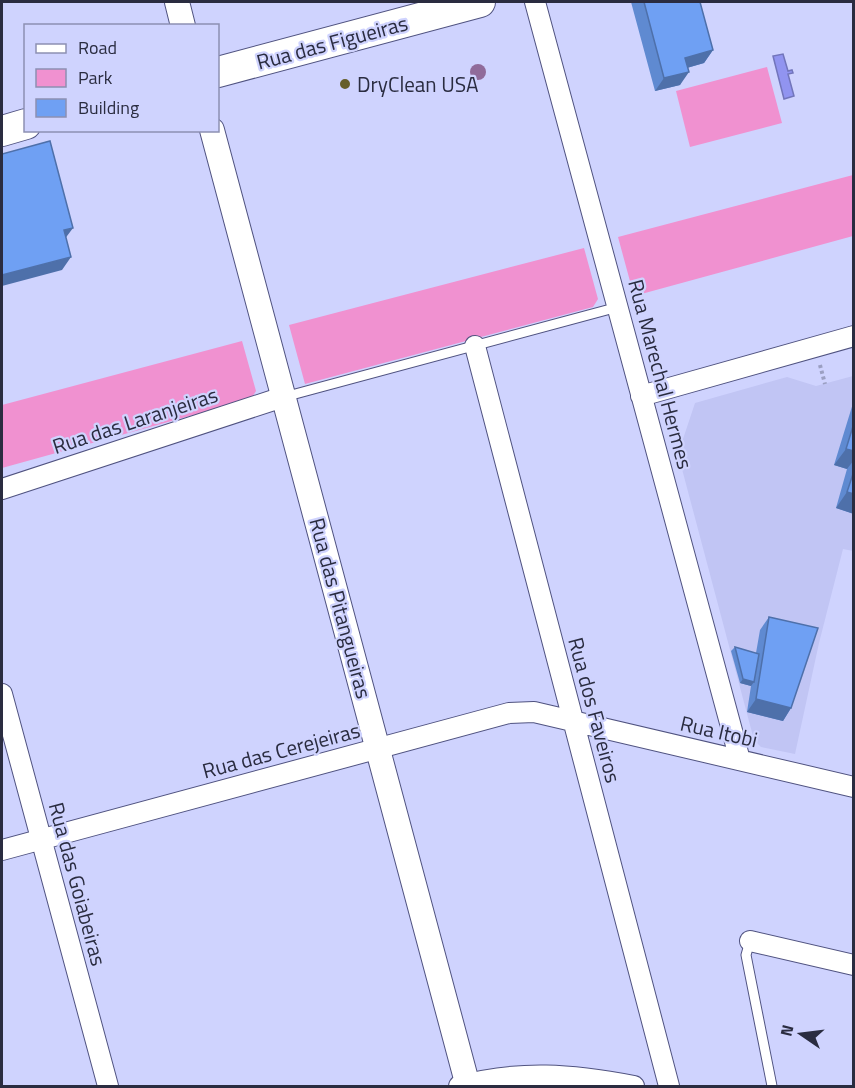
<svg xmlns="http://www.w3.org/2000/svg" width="855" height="1088" font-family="'Titillium Web',sans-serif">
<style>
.built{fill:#c1c5f4}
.green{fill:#f091d0}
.water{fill:#9194f0;stroke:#7275bb;stroke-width:1.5}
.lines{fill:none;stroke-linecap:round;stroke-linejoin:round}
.service-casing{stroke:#505380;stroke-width:11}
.minor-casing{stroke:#505380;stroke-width:22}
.tertiary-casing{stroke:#505380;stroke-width:26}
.primary-casing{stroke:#505380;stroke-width:32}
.path{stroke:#9b9fc2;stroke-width:4;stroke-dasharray:3 3;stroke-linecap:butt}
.service{stroke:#fff;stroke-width:9}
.minor{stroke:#fff;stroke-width:20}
.tertiary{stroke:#fff;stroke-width:24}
.primary{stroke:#fff;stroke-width:30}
.tree{fill:#906b9a}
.wall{fill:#5f8ad1}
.shaded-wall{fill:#4e70aa}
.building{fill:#6fa0f3;stroke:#4e70aa;stroke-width:1.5}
.poi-dot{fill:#665e2a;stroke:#cfd3fe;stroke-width:2}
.labels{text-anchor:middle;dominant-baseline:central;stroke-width:4.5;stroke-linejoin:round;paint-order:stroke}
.street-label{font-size:21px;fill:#2a2c40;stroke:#cfd3fe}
.poi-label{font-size:21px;fill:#2a2c40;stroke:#cfd3fe;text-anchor:start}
</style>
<rect width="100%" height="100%" fill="#cfd3fe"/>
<path class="built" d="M 853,376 L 853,551 L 843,549 L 819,643 L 795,754 L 761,747 L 754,740 L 678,454 L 695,403 L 787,377 L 816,386 Z"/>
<path class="green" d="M 767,67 L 782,123 L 690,147 L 676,91 Z
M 853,175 L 853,236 L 634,296 L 618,237 Z
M 584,248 L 598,299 L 593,307 L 305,384 L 289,325 Z
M 242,341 L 256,391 L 251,399 L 2,468 L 2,405 Z"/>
<path class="water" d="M 783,54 L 788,71 L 792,70 L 793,73 L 788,74 L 794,96 L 784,99 L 773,56 Z"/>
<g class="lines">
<g class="service-casing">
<path id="service" d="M 284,397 L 618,307
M 750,941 L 746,955 L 772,1086"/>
</g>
<g class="minor-casing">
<path id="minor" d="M 535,2 L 740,760
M 475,346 L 669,1086
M 641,396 L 854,336
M 2,489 L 283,397
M 2,694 L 108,1086
M 2,850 L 509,713 L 534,712 L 854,787
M 750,941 L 854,965
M 459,1086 C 521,1070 571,1074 634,1086"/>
</g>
<g class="tertiary-casing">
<path id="tertiary" d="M 177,2 L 183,26
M 212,130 L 468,1086"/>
</g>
<g class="primary-casing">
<path id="primary" d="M 218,72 L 480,2
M 2,131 L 26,124"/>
</g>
<path class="path" d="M 820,365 L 825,384"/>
<use href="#service" class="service"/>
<use href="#minor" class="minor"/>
<use href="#tertiary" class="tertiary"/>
<use href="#primary" class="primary"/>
</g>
<circle class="tree" cx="478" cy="72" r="8"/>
<path class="wall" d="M 631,2 L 700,2 L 713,50 L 704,63 L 687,68 L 680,85 L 655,91 Z
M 854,400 L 854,514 L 836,508 L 847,469 L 834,465 Z
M 769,617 L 791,708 L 783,721 L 747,712 L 751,686 L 740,683 L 731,651 L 735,647 L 756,653 L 760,630 Z"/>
<path class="shaded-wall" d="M 713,50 L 704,63 L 676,71 L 685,58 Z
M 689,72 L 680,85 L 655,91 L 664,78 Z
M 73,228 L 64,240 L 64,230 Z
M 71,257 L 62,270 L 2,286 L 2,275 Z
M 846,449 L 854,451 L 854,460 L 847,469 L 834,465 Z
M 847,492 L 854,494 L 854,514 L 836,508 Z
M 743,679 L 754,682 L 751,686 L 740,683 Z
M 756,699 L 791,708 L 783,721 L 747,712 Z"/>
<path class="building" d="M 644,2 L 700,2 L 713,50 L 685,58 L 689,72 L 664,78 Z
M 50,141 L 73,228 L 64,230 L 71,257 L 2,275 L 2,154 Z
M 854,423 L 854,451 L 846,449 Z
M 854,471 L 854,494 L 847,492 Z
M 769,617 L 818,628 L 791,708 L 756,699 Z
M 735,647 L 759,654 L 754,682 L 743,679 Z"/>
<circle class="poi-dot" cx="345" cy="84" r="6"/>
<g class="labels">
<g class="street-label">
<text transform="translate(332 42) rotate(-15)">Rua das Figueiras</text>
<text transform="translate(661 374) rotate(75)">Rua Marechal Hermes</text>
<text transform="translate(135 420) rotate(-18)">Rua das Laranjeiras</text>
<text transform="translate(341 608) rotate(75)">Rua das Pitangueiras</text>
<text transform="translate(595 710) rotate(75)">Rua dos Faveiros</text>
<text transform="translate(719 731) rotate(13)">Rua Itobi</text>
<text transform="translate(281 750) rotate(-15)">Rua das Cerejeiras</text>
<text transform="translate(78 884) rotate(75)">Rua das Goiabeiras</text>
</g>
<g class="poi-label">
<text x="357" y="84">DryClean USA</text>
</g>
</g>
<rect width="855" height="1088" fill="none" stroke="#2a2c40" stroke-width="6"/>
<rect x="24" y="24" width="195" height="108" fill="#cfd3fe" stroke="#8d90b2" stroke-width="1.5"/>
<rect x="36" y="44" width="30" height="9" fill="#ffffff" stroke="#8d90b2" stroke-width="1.5"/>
<text x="78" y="54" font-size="18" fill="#2a2c40">Road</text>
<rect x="36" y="69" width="30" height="18" fill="#f091d0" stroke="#8d90b2" stroke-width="1.5"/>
<text x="78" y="84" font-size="18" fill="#2a2c40">Park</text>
<rect x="36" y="99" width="30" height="18" fill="#6fa0f3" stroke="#8d90b2" stroke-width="1.5"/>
<text x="78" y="114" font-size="18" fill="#2a2c40">Building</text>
<g transform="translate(801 1034) rotate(284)" stroke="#cfd3fe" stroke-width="4.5" paint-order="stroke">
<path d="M0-4.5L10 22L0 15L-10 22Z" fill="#2a2c40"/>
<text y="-9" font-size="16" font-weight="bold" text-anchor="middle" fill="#2a2c40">N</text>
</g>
</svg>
